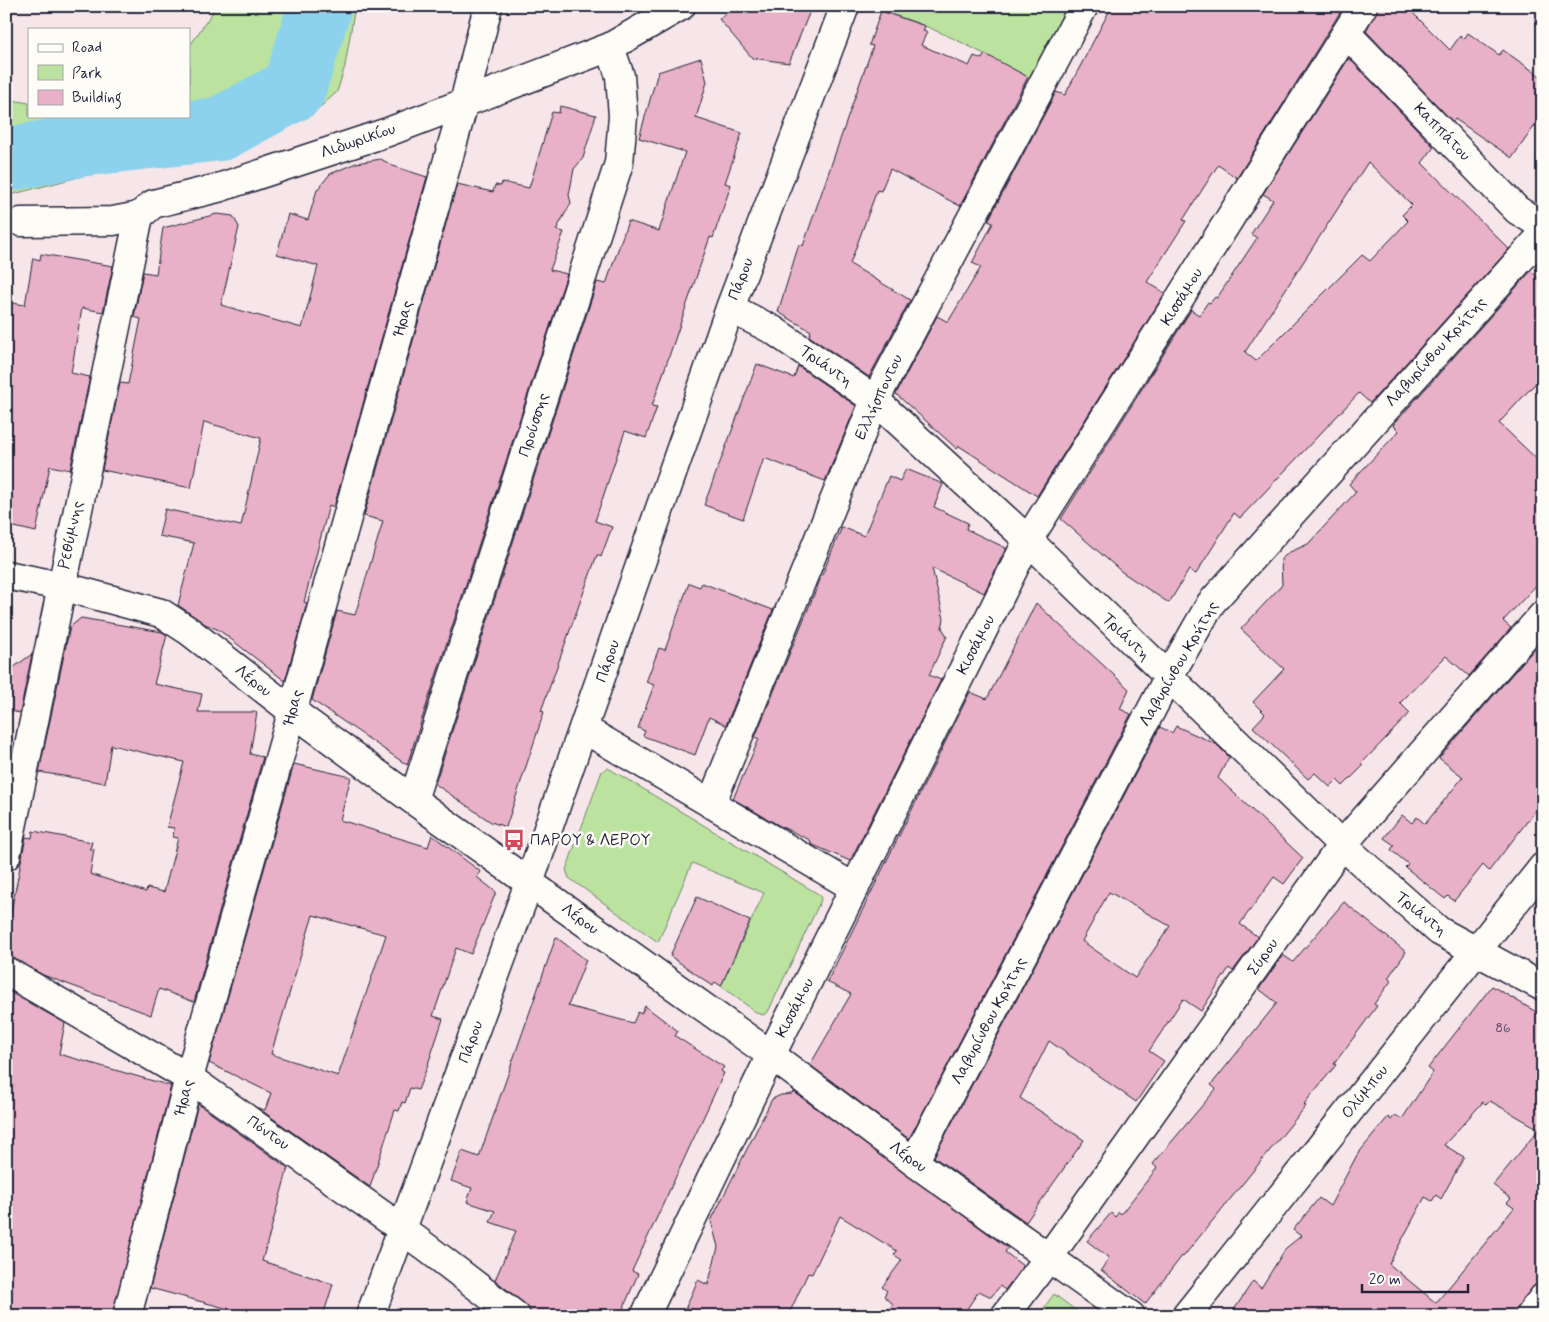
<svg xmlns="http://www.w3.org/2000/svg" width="1549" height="1322" font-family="Mynerve,sans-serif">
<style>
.green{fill:#bbe39f;stroke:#6e826d}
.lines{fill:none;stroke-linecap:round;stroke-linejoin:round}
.river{stroke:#8cd2ed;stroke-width:64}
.building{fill:#e8b1c7;stroke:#22223b;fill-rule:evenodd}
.minor-casing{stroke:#22223b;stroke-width:31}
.minor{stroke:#fdfcf7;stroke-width:28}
.labels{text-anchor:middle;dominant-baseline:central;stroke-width:5;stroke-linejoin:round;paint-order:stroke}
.number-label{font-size:14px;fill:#54465e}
.street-label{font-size:16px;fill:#22223b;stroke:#fdfcf7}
.poi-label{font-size:16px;fill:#22223b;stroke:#fdfcf7;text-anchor:start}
</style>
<rect width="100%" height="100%" fill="#f7e6e9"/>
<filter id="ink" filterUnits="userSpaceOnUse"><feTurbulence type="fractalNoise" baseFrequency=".02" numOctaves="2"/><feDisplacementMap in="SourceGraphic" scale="10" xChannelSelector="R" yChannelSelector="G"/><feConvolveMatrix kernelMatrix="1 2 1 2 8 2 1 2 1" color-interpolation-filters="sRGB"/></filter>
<g filter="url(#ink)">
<path class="green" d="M 213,6 L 355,6 L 345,66 L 337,92 L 309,117 L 6,196 L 6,99 L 29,103 L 29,116 L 189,116 L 189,47 L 212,13 Z
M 870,6 L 1067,6 L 1031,79 C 980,52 926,20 869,9 Z
M 608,768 L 820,895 L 821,900 L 768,1012 L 763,1015 L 757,1013 L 721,986 L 764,893 L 692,863 L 658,942 L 569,878 L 566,870 L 602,771 Z
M 1054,1294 L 1083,1316 L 1038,1316 Z"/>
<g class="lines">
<path class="river" d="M 6,160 L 79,145 L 220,129 L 294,89 L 320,6"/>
</g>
<path class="building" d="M 736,6 L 812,6 L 789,63 L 752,58 L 719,19 Z
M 1112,6 L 1344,6 L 1237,178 L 1218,165 L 1183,220 L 1186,221 L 1147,282 L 1165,293 L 1037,496 L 959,446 L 957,449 L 896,394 L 937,316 L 948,322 L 981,267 L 972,263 L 993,223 L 988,221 L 1056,92 L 1065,95 Z
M 1379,6 L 1406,6 L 1450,50 L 1460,36 L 1464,39 L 1468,33 L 1499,55 L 1503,50 L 1543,78 L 1543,114 L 1512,158 L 1455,119 L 1453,122 L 1366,31 Z
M 881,11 L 925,26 L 923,31 L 927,32 L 921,45 L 969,66 L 974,56 L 982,59 L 985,54 L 1028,77 L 960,206 L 890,169 L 881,191 L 877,190 L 850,264 L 910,300 L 869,377 L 809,336 L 811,331 L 778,312 L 799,244 L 803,246 L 850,111 L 873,46 L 869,45 Z
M 701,58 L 707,82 L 696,118 L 742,133 L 725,183 L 731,185 L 713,238 L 710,237 L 652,406 L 657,407 L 646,438 L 625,431 L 595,521 L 612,527 L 601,557 L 597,555 L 541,711 L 544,712 L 506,827 L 491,822 L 435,784 L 597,282 L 606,284 L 628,221 L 659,231 L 685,152 L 639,138 L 658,72 Z
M 1349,58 L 1434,147 L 1422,163 L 1509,249 L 1370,403 L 1359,393 L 1240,518 L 1234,513 L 1196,574 L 1189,570 L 1169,603 L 1122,572 L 1061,519 L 1191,310 L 1199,315 L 1208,302 L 1210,303 L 1215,297 L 1217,298 L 1257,238 L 1251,234 L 1273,200 L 1263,194 ZM 1368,162 L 1412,205 L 1402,215 L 1408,221 L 1370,261 L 1362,255 L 1256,361 L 1245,352 Z
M 560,106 L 596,115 L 583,158 L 574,169 L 569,195 L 571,203 L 556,230 L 564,232 L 550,270 L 567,274 L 407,765 L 312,700 L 337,611 L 355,615 L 383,521 L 364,516 L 457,184 L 493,192 L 495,185 L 501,186 L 502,182 L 529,188 L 552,112 L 559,113 Z
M 381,159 L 393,166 L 427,177 L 334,507 L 329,505 L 304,602 L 307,603 L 285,681 L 219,630 L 205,624 L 178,605 L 194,543 L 159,536 L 165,509 L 241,526 L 261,438 L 204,422 L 191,488 L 102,470 L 120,383 L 128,384 L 141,319 L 134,317 L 143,272 L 156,274 L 163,228 L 217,214 L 233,216 L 239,227 L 221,305 L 302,328 L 318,266 L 277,254 L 288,214 L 308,220 L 317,190 L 330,174 L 356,163 Z
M 41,254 L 113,266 L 103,312 L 82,308 L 71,373 L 90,377 L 70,470 L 50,466 L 36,532 L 6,525 L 6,302 L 25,305 L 33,258 L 40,260 Z
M 1531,271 L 1543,282 L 1543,375 L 1499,423 L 1543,465 L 1543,578 L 1503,621 L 1511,628 L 1469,676 L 1446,656 L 1400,703 L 1410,713 L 1361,764 L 1363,766 L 1343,786 L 1337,780 L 1330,787 L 1315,773 L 1308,779 L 1253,727 L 1265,714 L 1253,702 L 1284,669 L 1241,629 L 1282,585 L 1281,559 L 1290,552 L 1308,544 L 1356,492 L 1349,484 L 1399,431 L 1393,425 Z
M 757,364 L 794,378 L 798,366 L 856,406 L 825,481 L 764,458 L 743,519 L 704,505 Z
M 906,469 L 943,484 L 934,507 L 968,523 L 966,529 L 1006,548 L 984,593 L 932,568 L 944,619 L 942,628 L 947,636 L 929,675 L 941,680 L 850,861 L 811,844 L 810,840 L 780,826 L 733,799 L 759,739 L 755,737 L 842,527 L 864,536 L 889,476 L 900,481 Z
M 689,583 L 700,587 L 702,583 L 773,610 L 726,725 L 709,717 L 695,755 L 643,736 L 645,731 L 638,728 L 654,685 L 646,682 L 659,648 L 665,650 Z
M 1036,603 L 1129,689 L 1120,709 L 1131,714 L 909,1139 L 810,1065 L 851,994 L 827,982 L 970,692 L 987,699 Z
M 81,618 L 162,632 L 167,635 L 154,684 L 202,694 L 198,712 L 257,712 L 250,754 L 263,757 L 194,1002 L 159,989 L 151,1015 L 43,975 L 6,955 L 6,937 L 26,837 L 32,838 L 33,831 L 92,842 L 90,849 L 94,849 L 90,874 L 146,892 L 147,888 L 164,892 L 178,838 L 173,837 L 174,828 L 167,827 L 184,762 L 111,745 L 105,783 L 39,772 L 70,627 Z
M 1536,647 L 1543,652 L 1543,801 L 1489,871 L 1483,865 L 1454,901 L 1448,896 L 1445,899 L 1405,867 L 1408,864 L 1391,850 L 1394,845 L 1384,838 L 1402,815 L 1412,823 L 1417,817 L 1425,824 L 1463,777 L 1439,758 Z
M 32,654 L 20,713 L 6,710 L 6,673 Z
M 1176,726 L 1216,744 L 1229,757 L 1218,778 L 1303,858 L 1284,884 L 1274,877 L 1240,924 L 1258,937 L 1233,971 L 1229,968 L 1201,1011 L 1183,999 L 1149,1051 L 1164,1061 L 1136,1102 L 1049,1041 L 1020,1098 L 1084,1140 L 1026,1222 L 934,1157 L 1160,727 L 1172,733 ZM 1109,892 L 1170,926 L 1135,978 L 1082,941 Z
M 294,764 L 351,777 L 340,820 L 428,847 L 432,835 L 481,872 L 477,877 L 496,892 L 471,954 L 456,948 L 433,1016 L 443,1019 L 426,1070 L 418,1090 L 410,1088 L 405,1103 L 402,1102 L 399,1111 L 395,1110 L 370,1187 L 258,1108 L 265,1110 L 271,1093 L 209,1063 ZM 313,915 L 386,935 L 338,1076 L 271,1054 Z
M 697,897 L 750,921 L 721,986 L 715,982 L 713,986 L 670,956 Z
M 1344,902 L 1406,952 L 1388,978 L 1391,981 L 1374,1004 L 1377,1006 L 1334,1064 L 1336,1065 L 1304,1104 L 1306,1106 L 1183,1257 L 1182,1256 L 1145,1304 L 1101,1270 L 1109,1258 L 1087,1241 L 1111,1213 L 1115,1217 L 1119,1212 L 1121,1214 L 1157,1168 L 1153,1164 L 1216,1089 L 1211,1085 L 1277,1003 L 1259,989 L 1283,955 L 1293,962 Z
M 556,937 L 586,960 L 568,1006 L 633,1023 L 638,1012 L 641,1014 L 645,1006 L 678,1031 L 675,1036 L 724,1067 L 721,1071 L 724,1073 L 632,1271 L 638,1274 L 620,1316 L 531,1316 L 525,1304 L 495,1280 L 516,1231 L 490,1222 L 495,1211 L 467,1202 L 472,1188 L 451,1181 L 462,1151 L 479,1157 Z
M 1492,986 L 1543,1016 L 1543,1276 L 1511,1316 L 1230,1316 L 1253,1281 L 1261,1288 L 1286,1248 L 1301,1236 L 1293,1230 L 1319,1198 L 1330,1206 L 1357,1155 L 1388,1117 L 1391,1120 L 1395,1115 L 1402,1119 L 1433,1072 L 1428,1068 ZM 1490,1101 L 1539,1129 L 1493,1185 L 1511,1199 L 1507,1203 L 1514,1208 L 1436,1303 L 1389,1264 L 1425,1197 L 1432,1201 L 1436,1195 L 1441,1199 L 1464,1157 L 1444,1145 L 1483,1102 L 1486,1105 Z
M 6,990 L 65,1023 L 59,1054 L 171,1086 L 112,1316 L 6,1316 Z
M 794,1092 L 1008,1248 L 1005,1252 L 1023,1266 L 1005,1290 L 1000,1286 L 991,1297 L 979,1291 L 962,1316 L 884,1316 L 893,1304 L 884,1296 L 887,1291 L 882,1287 L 902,1260 L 894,1255 L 897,1251 L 840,1216 L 812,1274 L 808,1273 L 788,1316 L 682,1316 L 698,1280 L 708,1285 L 718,1247 L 711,1221 L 772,1099 L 781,1095 L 792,1094 Z
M 198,1104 L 288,1168 L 262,1261 L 333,1284 L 323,1316 L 255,1316 L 150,1288 Z"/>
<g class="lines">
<g class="minor-casing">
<path id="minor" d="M 1346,33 L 1517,210 L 1543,226
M 21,222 L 113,221 L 139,216 L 153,204 L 218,188 L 388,132 L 610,47 L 681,6
M 730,308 L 773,330 L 875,400 L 1028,540 L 1342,845 L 1439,931 L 1543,987
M 6,575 L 61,586 L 161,613 L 189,631 L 292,711 L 413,800 L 771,1055 L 914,1162 L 1131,1316
M 584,729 L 855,888
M 413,800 L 619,163 L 623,116 L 620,76 L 610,47
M 711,804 L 875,400 L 1084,6
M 6,856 L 139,216
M 6,971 L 189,1078 L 402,1229 L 516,1316
M 914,1162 L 1168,678 L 1211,603 L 1543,234
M 127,1316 L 189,1078 L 464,103 L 488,6
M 370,1316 L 529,883 L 730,308 L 845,6
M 645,1316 L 771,1055 L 1028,540 L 1363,6
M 1005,1316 L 1049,1257 L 1342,845 L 1543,615
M 1186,1316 L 1543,867
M 1529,1316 L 1543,1298"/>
</g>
<use href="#minor" class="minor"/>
</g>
</g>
<defs>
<g id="bus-bare" transform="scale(1.725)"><path d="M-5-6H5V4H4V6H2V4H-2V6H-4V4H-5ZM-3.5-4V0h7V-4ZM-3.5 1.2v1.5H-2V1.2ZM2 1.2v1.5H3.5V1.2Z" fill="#d1495b" stroke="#fdfcf7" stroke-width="2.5" paint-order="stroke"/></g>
</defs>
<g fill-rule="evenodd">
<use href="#bus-bare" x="514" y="840"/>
</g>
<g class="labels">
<g class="number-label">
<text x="1503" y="1028">86</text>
</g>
<g class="street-label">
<text transform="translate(1442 132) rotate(46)">Καππάτου</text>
<text transform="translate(358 141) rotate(-19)">Λιδωρικίου</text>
<text transform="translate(741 279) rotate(-69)">Πάρου</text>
<text transform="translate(1182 297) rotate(-58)">Κισσάμου</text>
<text transform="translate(403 319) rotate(-74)">Ήρας</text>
<text transform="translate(1436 352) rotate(-48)">Λαβυρίνθου Κρήτης</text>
<text transform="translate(826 366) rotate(35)">Τριάντη</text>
<text transform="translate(879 397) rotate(-65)">Ελλήσποντου</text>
<text transform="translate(534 425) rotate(-72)">Προύσσης</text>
<text transform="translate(71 535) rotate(-78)">Ρεθύμνης</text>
<text transform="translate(1126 637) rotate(45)">Τριάντη</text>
<text transform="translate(976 645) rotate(-63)">Κισσάμου</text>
<text transform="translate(608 661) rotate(-71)">Πάρου</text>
<text transform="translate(1179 664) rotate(-60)">Λαβυρίνθου Κρήτης</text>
<text transform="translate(253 681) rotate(38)">Λέρου</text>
<text transform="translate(293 708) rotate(-74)">Ήρας</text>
<text transform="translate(1421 914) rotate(39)">Τριάντη</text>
<text transform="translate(580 919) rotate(36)">Λέρου</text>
<text transform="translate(1263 957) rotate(-55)">Σύρου</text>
<text transform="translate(795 1008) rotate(-63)">Κισσάμου</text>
<text transform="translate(989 1021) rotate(-62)">Λαβυρίνθου Κρήτης</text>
<text transform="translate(471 1042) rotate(-70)">Πάρου</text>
<text transform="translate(1365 1092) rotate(-51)">Ολύμπου</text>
<text transform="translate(184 1098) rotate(-75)">Ήρας</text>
<text transform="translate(268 1133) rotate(35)">Πόντου</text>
<text transform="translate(908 1157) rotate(36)">Λέρου</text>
</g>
<g class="poi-label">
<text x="530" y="840">ΠΑΡΟΥ &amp; ΛΕΡΟΥ</text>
</g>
</g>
<rect width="1549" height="1322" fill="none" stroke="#fdfcf7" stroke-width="25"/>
<rect x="12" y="12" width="1524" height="1297" fill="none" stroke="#22223b" stroke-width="2" filter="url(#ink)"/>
<rect x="28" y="28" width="162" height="90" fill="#fdfcf7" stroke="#a5a5ac"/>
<rect x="38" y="44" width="25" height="8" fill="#fdfcf7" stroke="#a5a5ac"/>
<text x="72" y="52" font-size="15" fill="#22223b">Road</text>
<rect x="38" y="65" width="25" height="15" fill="#bbe39f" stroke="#a5a5ac"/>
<text x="72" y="78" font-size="15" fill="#22223b">Park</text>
<rect x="38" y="90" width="25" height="15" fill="#e8b1c7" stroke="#a5a5ac"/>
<text x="72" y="102" font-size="15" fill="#22223b">Building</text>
<path d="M1362 1284v8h106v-8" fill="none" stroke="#22223b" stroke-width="2.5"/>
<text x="1369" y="1284" font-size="15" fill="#22223b" stroke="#fdfcf7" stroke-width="4" paint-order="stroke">20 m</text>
</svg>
